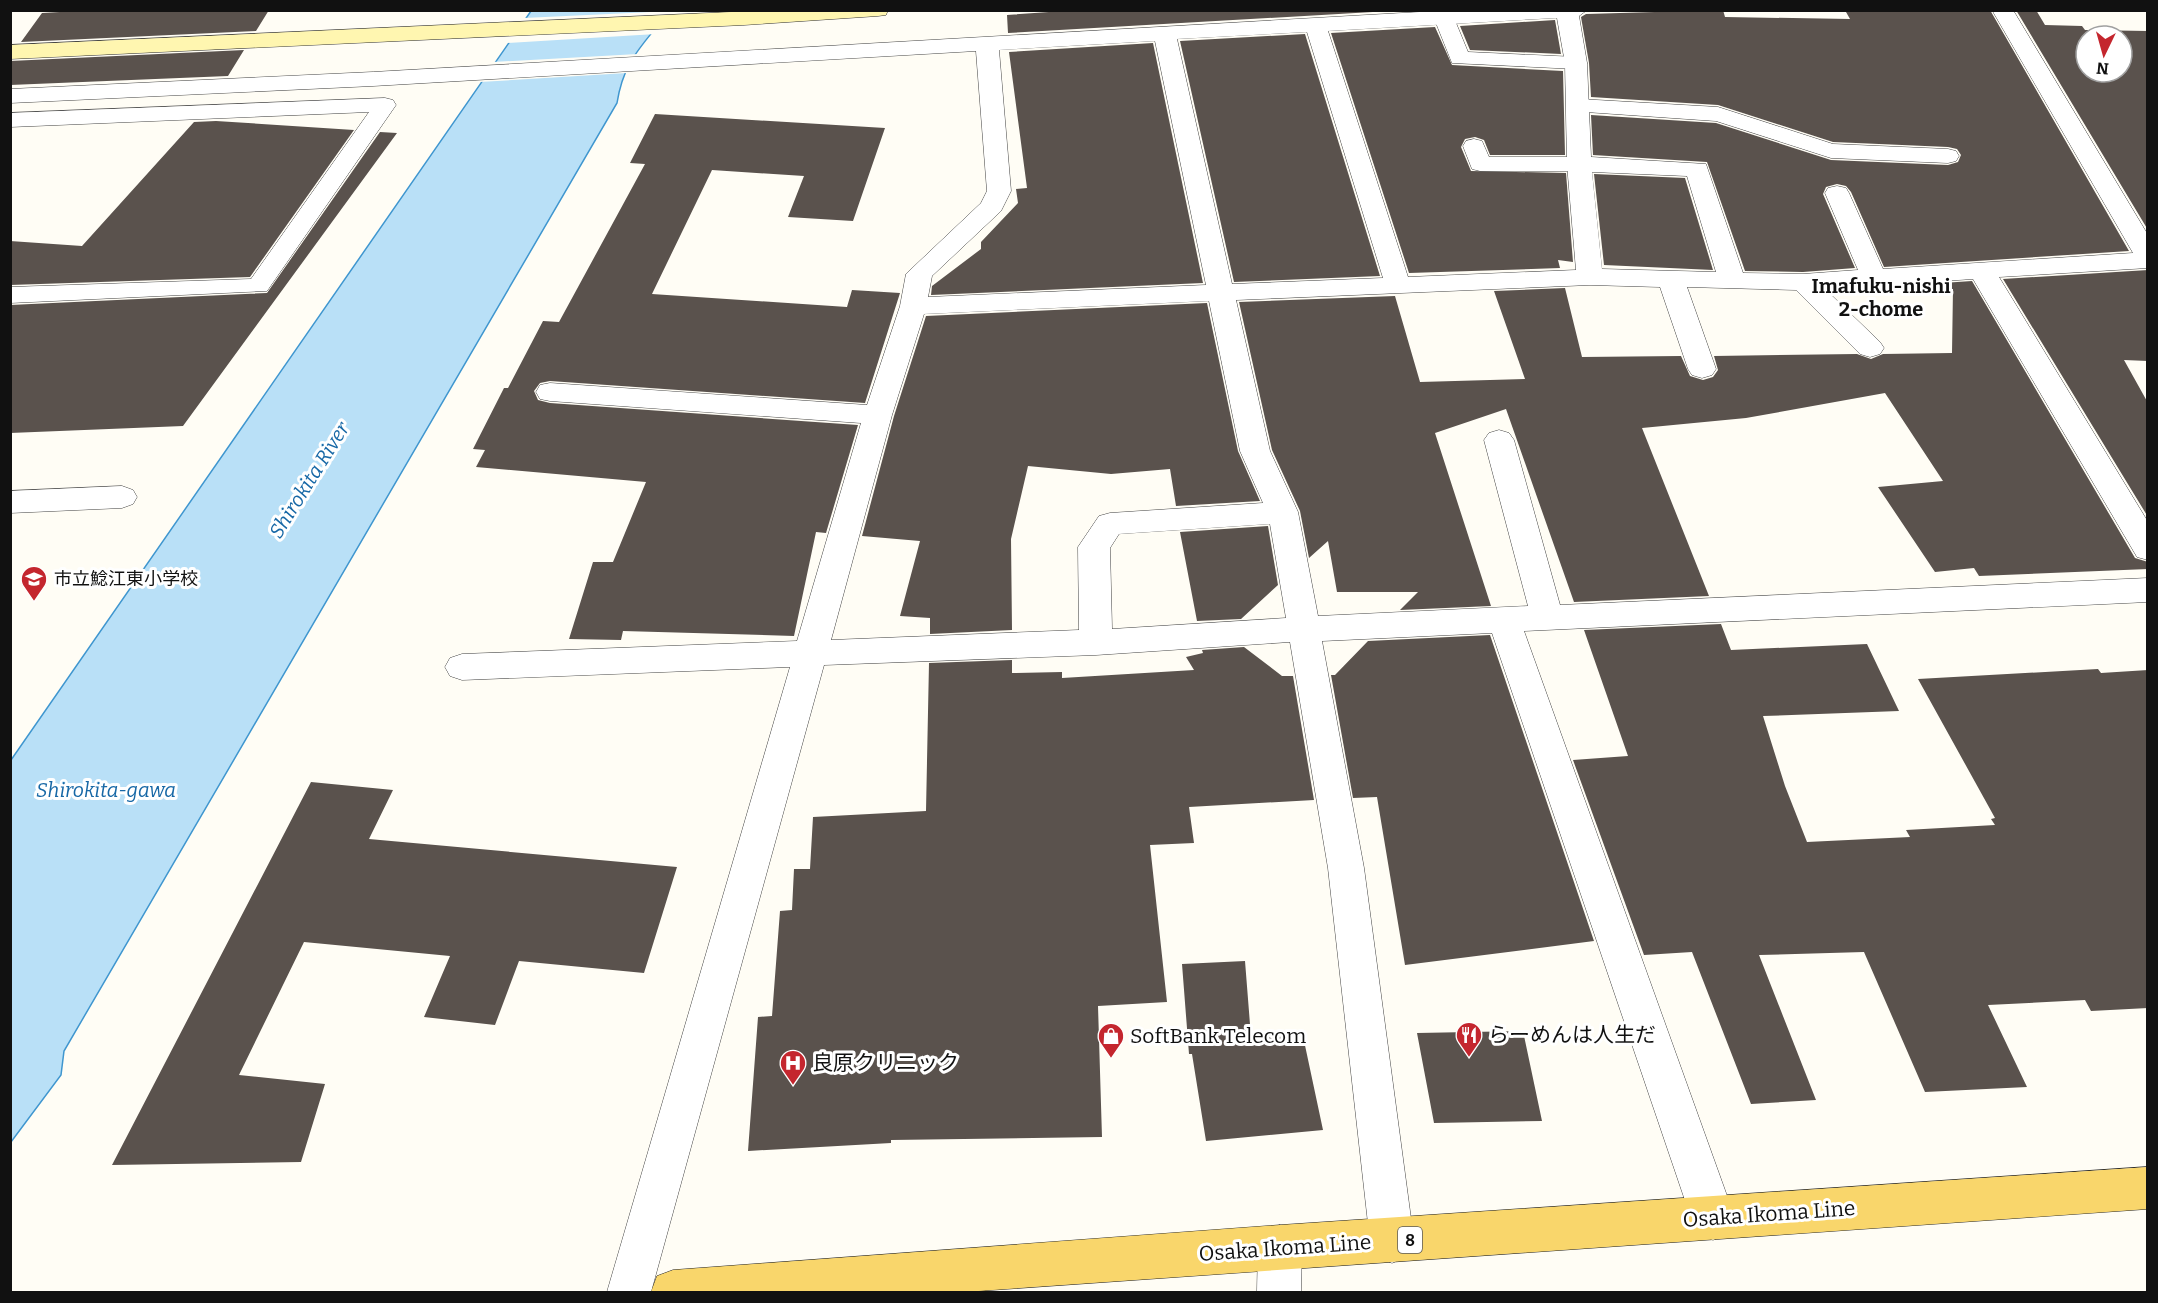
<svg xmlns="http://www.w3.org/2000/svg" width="2158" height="1303" font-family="Bitter,'Noto Sans JP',serif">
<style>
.water{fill:#b9e0f7;stroke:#3f96cf;stroke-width:1.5}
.pier{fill:#fffdf5}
.building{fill:#5a524d;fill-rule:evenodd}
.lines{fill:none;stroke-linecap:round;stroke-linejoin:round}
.lane-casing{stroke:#444;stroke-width:1}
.street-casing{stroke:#444;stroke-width:1}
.secondary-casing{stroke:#333;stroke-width:1}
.primary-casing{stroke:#222;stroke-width:1}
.lane{fill:#fff;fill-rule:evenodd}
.street{fill:#fff;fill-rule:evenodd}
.secondary{fill:#fff6b0;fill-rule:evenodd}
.primary{fill:#f9d66b;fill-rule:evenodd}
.labels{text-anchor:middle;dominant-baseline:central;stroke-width:6;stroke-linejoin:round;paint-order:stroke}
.shield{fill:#fff;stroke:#585858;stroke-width:1.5}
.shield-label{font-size:16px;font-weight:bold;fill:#111}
.poi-label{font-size:18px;fill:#111;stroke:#fff;text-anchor:start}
.neighbourhood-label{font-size:20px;font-weight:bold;fill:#111;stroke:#fff}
.water-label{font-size:20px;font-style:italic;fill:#1768a6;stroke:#fff}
.near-poi-label{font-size:21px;fill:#111;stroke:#fff;text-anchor:start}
.near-street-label{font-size:21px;fill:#111;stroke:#fff}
</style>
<rect width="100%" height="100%" fill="#fffdf5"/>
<path class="water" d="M 531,11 L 669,11 C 644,45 624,58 617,103 L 64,1051 L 61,1075 L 11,1142 L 11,760 Z"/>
<path class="pier" d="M 672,11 L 656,34 L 507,43 L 524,18 Z
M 638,54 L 627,73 L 480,82 L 493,62 Z"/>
<path class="building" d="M 95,10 L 269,10 L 256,31 L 21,42 L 42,13 Z
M 1078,10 L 1407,10 L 1008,33 L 1007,15 Z
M 1723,10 L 1725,17 L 1850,19 L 1846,12 L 1990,10 L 2129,251 L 1884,267 L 1851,192 L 1846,186 L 1837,184 L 1826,187 L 1823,194 L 1855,268 L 1803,272 L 1745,271 L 1707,162 L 1593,155 L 1591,115 L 1716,123 L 1831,160 L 1948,165 L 1958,162 L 1961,155 L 1957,149 L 1948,147 L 1833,142 L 1718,105 L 1591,97 L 1589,63 L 1581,17 L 1586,14 Z
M 2016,10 L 2036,10 L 2045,25 L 2082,26 L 2085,30 L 2148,31 L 2148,230 ZM 2086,36 L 2122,36 L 2122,72 L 2086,72 Z
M 1555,20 L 1561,54 L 1470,50 L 1460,26 Z
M 1435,27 L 1452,65 L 1563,71 L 1565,155 L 1490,155 L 1484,140 L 1475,137 L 1465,139 L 1461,147 L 1471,171 L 1566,173 L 1573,262 L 1558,260 L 1560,268 L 1409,273 L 1331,33 Z
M 1305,34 L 1380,276 L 1234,282 L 1180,41 Z
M 1153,43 L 1203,283 L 931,295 L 932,286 L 981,249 L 981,242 L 1018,203 L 1016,189 L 1027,188 L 1009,52 Z
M 244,50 L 228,76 L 10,85 L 10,61 Z
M 655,114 L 885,128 L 853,221 L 788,217 L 804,176 L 712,170 L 652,294 L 847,307 L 852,290 L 900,293 L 865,403 L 550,381 L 540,383 L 534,391 L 538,400 L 550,403 L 858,425 L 826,533 L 816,532 L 794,636 L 623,631 L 621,640 L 569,639 L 593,562 L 613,562 L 646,482 L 476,467 L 485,450 L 473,449 L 504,388 L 508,388 L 543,321 L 559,322 L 645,164 L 630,163 Z
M 216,121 L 354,130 L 250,277 L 10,285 L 10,241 L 82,246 L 194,122 Z
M 380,132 L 397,133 L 183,426 L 10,433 L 10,305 L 267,293 Z
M 1594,174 L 1685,178 L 1713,270 L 1604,265 Z
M 2148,270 L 2148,361 L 2124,360 L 2148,403 L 2148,517 L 2003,279 Z
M 1972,281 L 2135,558 L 2148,562 L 2148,569 L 1979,576 L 1974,568 L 1935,572 L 1878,487 L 1943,481 L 1885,393 L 1746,418 L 1642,428 L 1709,596 L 1574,602 L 1506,409 L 1435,433 L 1491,606 L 1400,610 L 1418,592 L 1337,592 L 1328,541 L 1309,558 L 1300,511 L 1272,450 L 1239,302 L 1395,296 L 1420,382 L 1525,379 L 1494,291 L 1565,288 L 1582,357 L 1681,356 L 1690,376 L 1703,380 L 1713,377 L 1718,370 L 1714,356 L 1857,354 L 1871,359 L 1883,354 L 1952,353 L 1953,289 L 1898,286 Z
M 1207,303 L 1238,451 L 1260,501 L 1176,506 L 1170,469 L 1111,474 L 1028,466 L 1011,539 L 1012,630 L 930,634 L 930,618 L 900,616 L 920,541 L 862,536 L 894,416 L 926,316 Z
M 1268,526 L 1278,585 L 1241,619 L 1197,621 L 1180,532 Z
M 1721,624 L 1731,650 L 1867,644 L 1899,711 L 1763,716 L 1785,786 L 1807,842 L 1910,837 L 1906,830 L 1995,825 L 1991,819 L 1995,818 L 1918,679 L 2098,669 L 2101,673 L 2148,670 L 2148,1008 L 2091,1011 L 2085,1000 L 1988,1005 L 2027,1087 L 1925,1092 L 1864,952 L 1759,955 L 1816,1100 L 1751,1104 L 1692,952 L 1644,955 L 1573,760 L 1628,756 L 1584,630 Z
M 1490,635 L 1594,941 L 1405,965 L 1377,797 L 1353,798 L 1331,675 L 1335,675 L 1368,641 Z
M 1244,647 L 1282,676 L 1293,676 L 1314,800 L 1189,807 L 1194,843 L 1150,845 L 1167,1002 L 1098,1006 L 1102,1137 L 891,1140 L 891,1143 L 748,1151 L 758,1017 L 772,1016 L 780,911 L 792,910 L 794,869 L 810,869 L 813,817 L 926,811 L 929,663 L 1012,660 L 1012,673 L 1062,672 L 1062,678 L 1194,670 L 1186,657 L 1203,653 L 1202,650 Z
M 311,782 L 393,790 L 369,839 L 677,867 L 644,973 L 519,961 L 495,1025 L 424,1017 L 450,956 L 304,942 L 239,1075 L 325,1084 L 301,1162 L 112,1165 Z
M 1245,961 L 1251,1037 L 1303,1036 L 1323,1130 L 1206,1141 L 1192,1054 L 1189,1054 L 1182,964 Z
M 1523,1031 L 1542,1121 L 1434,1123 L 1417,1033 Z"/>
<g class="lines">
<g class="lane-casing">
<path id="lane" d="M 1444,12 L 1451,14 L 1454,18 L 1468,52 L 1576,57 L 1584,58 L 1587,63 L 1584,68 L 1576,69 L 1452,63 L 1434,18 L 1437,14 Z
M 385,98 L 393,100 L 396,105 L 267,291 L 10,303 L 10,287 L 251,279 L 369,112 L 10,127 L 10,113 Z
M 1579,99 L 1718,107 L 1833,144 L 1948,149 L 1956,151 L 1959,156 L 1956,161 L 1948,163 L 1831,158 L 1716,121 L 1571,111 L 1568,106 L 1571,101 Z
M 1474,139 L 1482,141 L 1489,157 L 1579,157 L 1587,159 L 1591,164 L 1587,169 L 1579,171 L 1480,171 L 1472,169 L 1463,146 L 1466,141 Z"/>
</g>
<g class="street-casing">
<path id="street" d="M 1455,10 L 1587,10 L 1579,16 L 1587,63 L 1591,157 L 1706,164 L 1743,273 L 1803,274 L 1858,270 L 1825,193 L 1828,188 L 1837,186 L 1846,188 L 1849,193 L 1883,269 L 2133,253 L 1992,10 L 2013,10 L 2148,235 L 2148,268 L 1999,277 L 2148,522 L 2148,560 L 2137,557 L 1973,279 L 1825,289 L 1880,342 L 1884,348 L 1880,354 L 1870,357 L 1860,354 L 1796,290 L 1687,287 L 1716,369 L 1712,375 L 1702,378 L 1692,375 L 1688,369 L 1660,287 L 1590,285 L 1236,300 L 1270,451 L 1298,512 L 1318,616 L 1528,606 L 1484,440 L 1489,433 L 1499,430 L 1509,433 L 1514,440 L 1560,605 L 2148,578 L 2148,602 L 1524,631 L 1735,1218 L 1728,1233 L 1713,1240 L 1698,1233 L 1691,1218 L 1492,633 L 1322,641 L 1364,868 L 1414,1241 L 1407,1256 L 1392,1263 L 1377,1256 L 1370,1241 L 1328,868 L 1290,642 L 1096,655 L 824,665 L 651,1292 L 607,1292 L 790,667 L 462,680 L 450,676 L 445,667 L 450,658 L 462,654 L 797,641 L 861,423 L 550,401 L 540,399 L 536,392 L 540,385 L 550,383 L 867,405 L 900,306 L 906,274 L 981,203 L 987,191 L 976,51 L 373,86 L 10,103 L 10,89 L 373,72 ZM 1557,18 L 1565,63 L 1567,164 L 1576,270 L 1408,277 L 1328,31 ZM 1307,32 L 1383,278 L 1232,284 L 1177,39 ZM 1155,41 L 1206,285 L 928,297 L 932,276 L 1001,211 L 1011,191 L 999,50 ZM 1592,172 L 1687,176 L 1716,272 L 1602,269 ZM 1209,301 L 1240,451 L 1263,503 L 1110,513 L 1099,516 L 1078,547 L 1079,630 L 831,640 L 892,415 L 924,314 ZM 1270,524 L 1286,618 L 1112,629 L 1110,548 L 1119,534 Z
M 122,486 L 133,490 L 137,497 L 133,504 L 122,508 L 10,513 L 10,491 Z
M 1280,1225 L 1295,1232 L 1302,1247 L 1301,1292 L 1257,1292 L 1258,1247 L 1265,1232 Z"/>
</g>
<g class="secondary-casing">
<path id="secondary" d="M 774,10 L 888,10 L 886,15 L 878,16 L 744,25 L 10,59 L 10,45 Z"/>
</g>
<g class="primary-casing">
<path id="primary" d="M 2148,1167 L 2148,1209 L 964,1292 L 651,1292 L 657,1276 L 673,1270 L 1280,1225 Z"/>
</g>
<use href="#lane" class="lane"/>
<use href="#street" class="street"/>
<use href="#secondary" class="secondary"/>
<use href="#primary" class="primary"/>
</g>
<defs>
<g id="school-pin" transform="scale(1.35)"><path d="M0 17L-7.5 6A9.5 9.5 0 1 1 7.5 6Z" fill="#c4262e" stroke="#fff"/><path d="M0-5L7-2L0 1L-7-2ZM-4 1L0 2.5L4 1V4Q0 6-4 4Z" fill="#fff"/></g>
<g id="restaurant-pin" transform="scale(1.35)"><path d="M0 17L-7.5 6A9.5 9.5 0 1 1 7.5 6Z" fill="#c4262e" stroke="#fff"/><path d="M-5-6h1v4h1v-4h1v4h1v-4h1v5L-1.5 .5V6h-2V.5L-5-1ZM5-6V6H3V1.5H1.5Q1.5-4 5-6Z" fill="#fff"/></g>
<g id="shop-pin" transform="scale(1.35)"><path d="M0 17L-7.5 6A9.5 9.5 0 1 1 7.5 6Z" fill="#c4262e" stroke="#fff"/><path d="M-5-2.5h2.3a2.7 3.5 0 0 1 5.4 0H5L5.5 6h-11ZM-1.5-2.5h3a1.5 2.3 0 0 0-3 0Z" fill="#fff"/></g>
<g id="hospital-pin" transform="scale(1.35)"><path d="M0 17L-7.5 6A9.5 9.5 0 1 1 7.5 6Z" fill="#c4262e" stroke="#fff"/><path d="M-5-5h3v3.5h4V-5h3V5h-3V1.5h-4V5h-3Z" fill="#fff"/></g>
</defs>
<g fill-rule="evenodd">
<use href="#school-pin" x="34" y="579"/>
<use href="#restaurant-pin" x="1469" y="1035"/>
<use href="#shop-pin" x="1111" y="1036"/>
<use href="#hospital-pin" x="793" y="1063"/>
</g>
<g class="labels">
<rect class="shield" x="1398" y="1227" width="24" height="26" rx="4.5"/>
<g class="shield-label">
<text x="1410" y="1240">8</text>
</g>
<g class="poi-label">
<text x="54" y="579">市立鯰江東小学校</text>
</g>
<g class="neighbourhood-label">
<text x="1881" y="286">Imafuku-nishi<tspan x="1881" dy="23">2-chome</tspan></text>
</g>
<g class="water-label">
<text transform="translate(309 480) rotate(-58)">Shirokita River</text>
<text x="106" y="790">Shirokita-gawa</text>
</g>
<g class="near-poi-label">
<text x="1488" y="1035">らーめんは人生だ</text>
<text x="1130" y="1036">SoftBank Telecom</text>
<text x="812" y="1063">良原クリニック</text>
</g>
<g class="near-street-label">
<text transform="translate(1769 1214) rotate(-4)">Osaka Ikoma Line</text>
<text transform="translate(1285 1248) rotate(-4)">Osaka Ikoma Line</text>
</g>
</g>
<rect width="2158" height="1303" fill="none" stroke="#111111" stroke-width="24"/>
<g transform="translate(2104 54) rotate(185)"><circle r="28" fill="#ffffff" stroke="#a0a0a0" stroke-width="1.5"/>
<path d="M0-4.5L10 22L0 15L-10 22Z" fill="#c4262e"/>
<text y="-9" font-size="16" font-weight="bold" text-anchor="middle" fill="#111111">N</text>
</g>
</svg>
